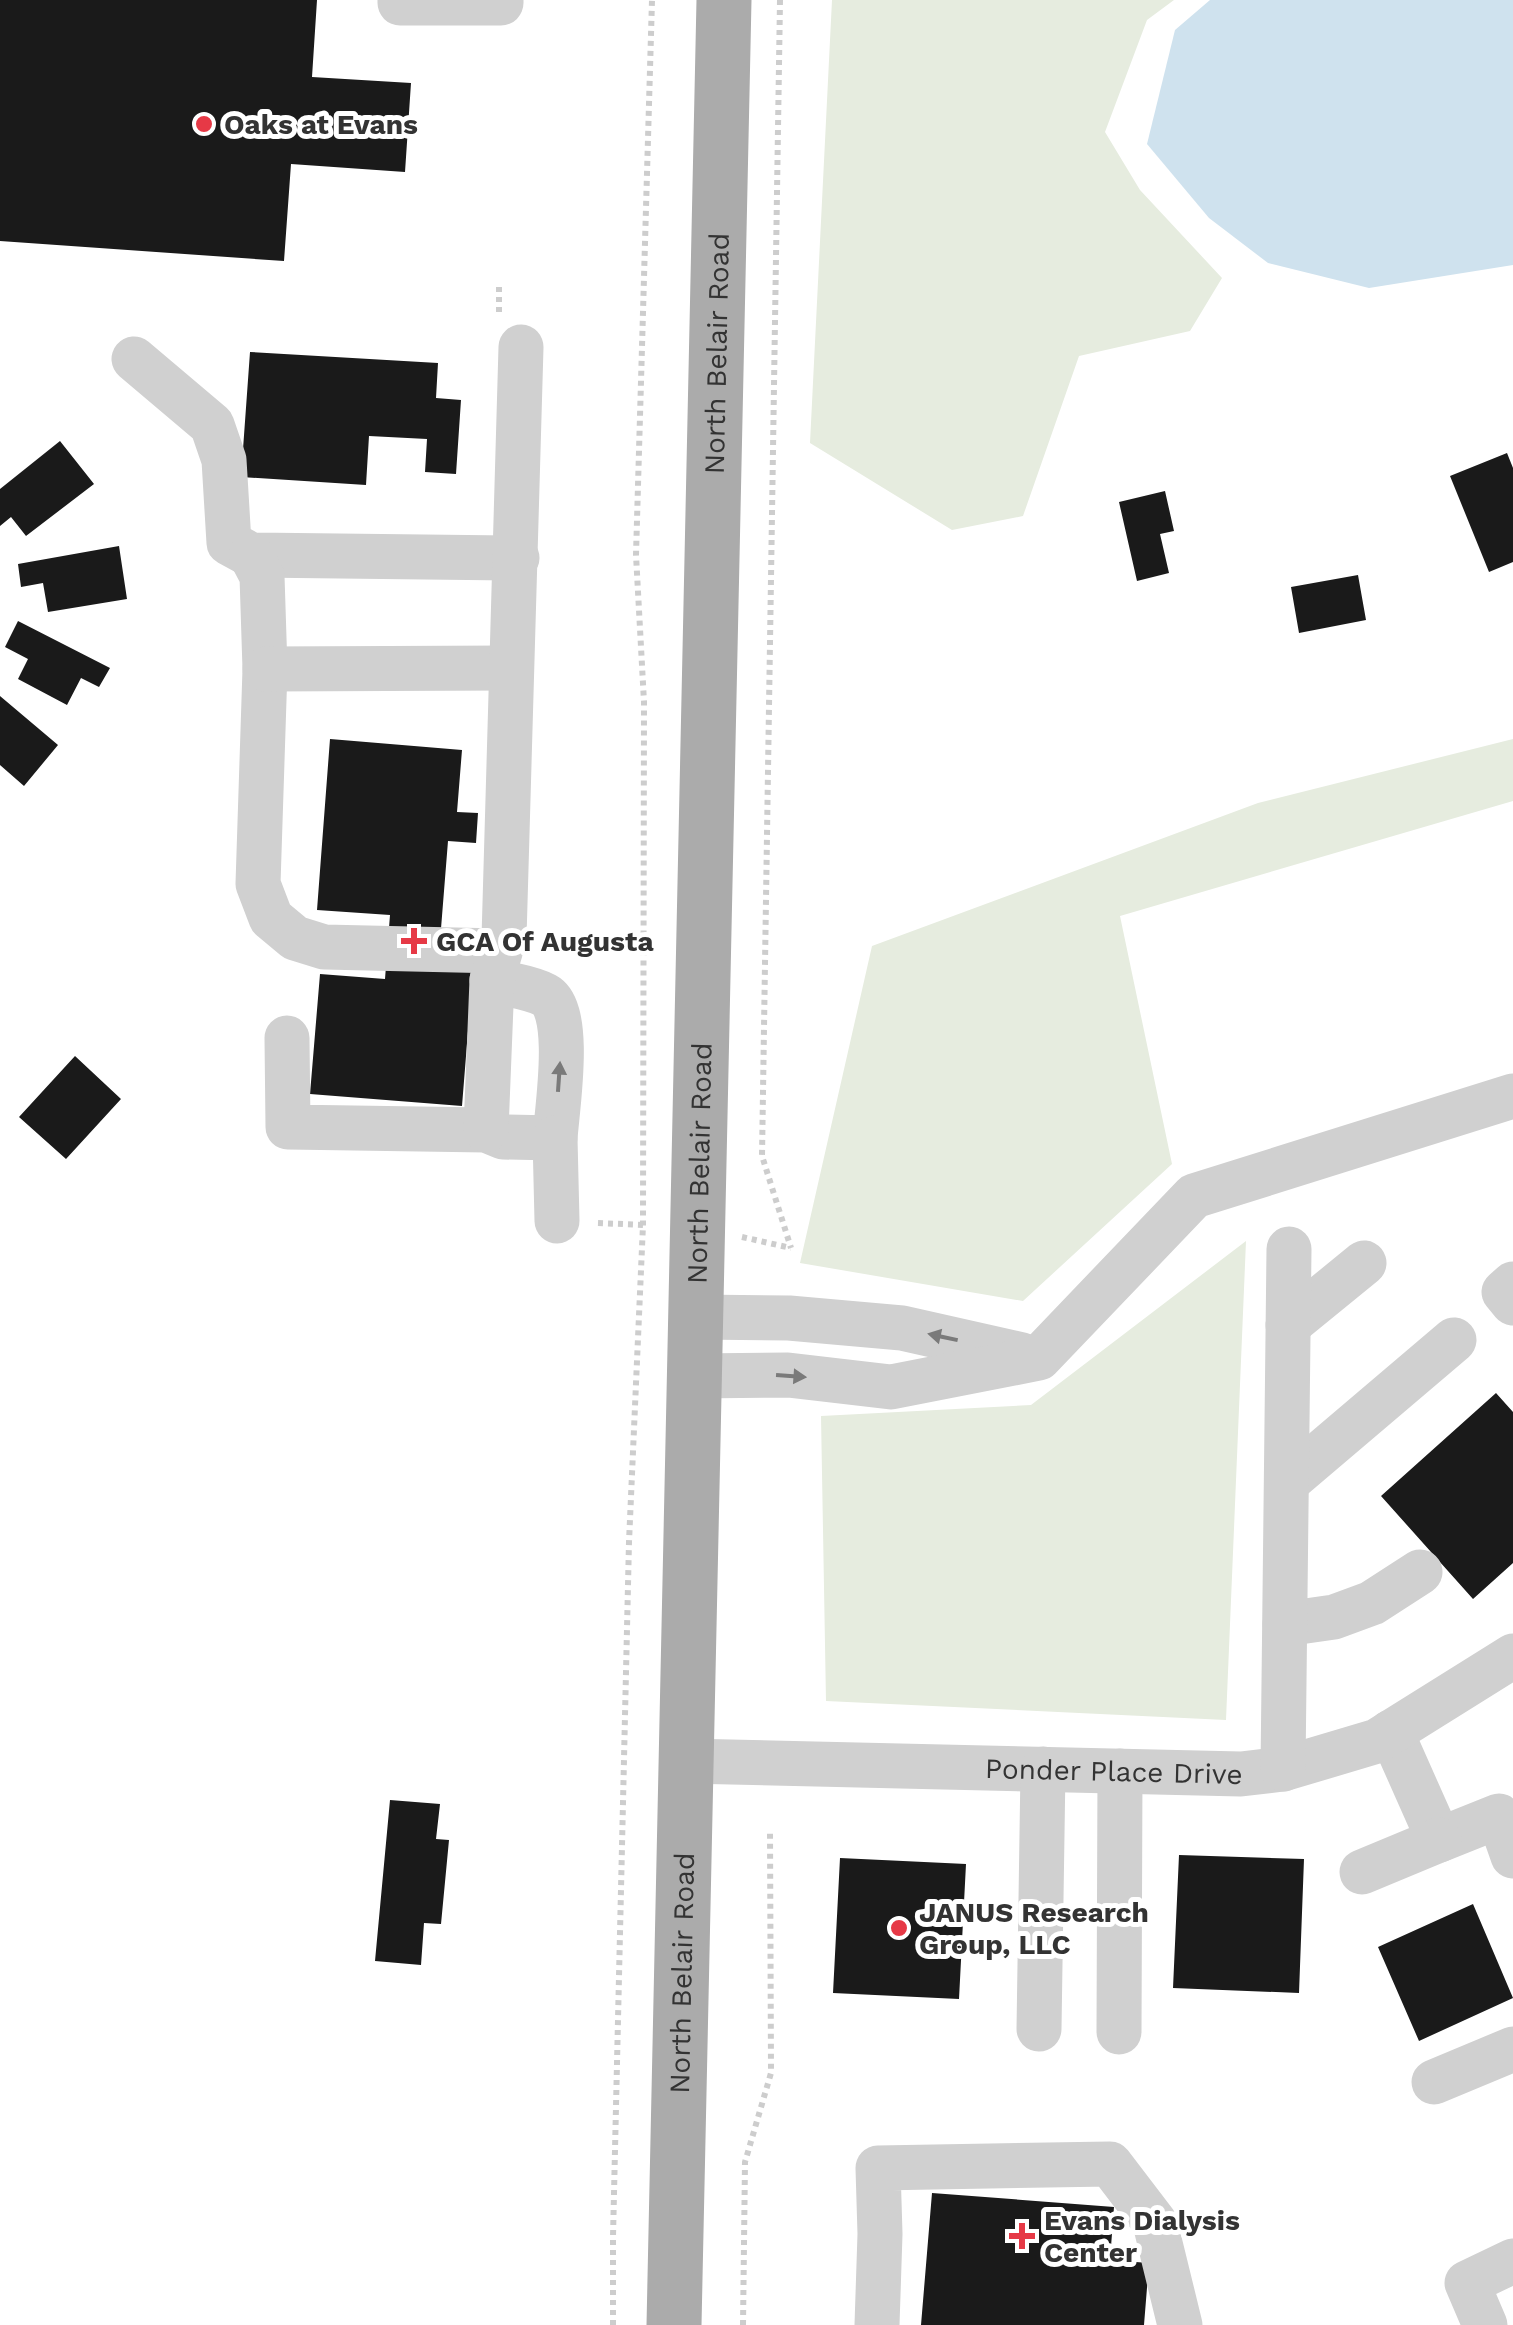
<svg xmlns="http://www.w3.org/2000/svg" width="1513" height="2325" font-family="'Work Sans',sans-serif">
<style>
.green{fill:#e6ecdf}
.water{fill:#cfe2ee}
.building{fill:#1a1a1a}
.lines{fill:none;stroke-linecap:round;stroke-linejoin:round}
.path{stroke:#cdcdcd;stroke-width:6;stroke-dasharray:5 5;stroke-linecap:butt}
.minor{stroke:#d0d0d0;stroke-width:45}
.major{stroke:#ababab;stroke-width:55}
.oneway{fill:#7a7a7a}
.poi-dot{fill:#e63946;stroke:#fff;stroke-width:4}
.labels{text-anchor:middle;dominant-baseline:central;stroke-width:10;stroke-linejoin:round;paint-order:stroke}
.poi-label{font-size:28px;font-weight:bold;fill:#333;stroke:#fff;text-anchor:start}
.street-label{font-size:28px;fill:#333;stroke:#fff}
</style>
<rect width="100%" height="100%" fill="#fff"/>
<path class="green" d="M 832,0 L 1174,0 L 1147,20 L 1105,132 L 1140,190 L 1222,278 L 1190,331 L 1079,356 L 1023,516 L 952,530 L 810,443 Z
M 1513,739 L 1513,801 L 1120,916 L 1172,1164 L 1023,1301 L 800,1263 L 872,946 L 1258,803 Z
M 1246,1241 L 1226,1720 L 826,1701 L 821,1416 L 1031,1405 Z"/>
<path class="water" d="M 1210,0 L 1513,0 L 1513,265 L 1369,288 L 1268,263 L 1209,218 L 1147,144 L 1175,30 Z"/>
<path class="building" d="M 0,0 L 317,0 L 312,77 L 411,83 L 405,172 L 291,164 L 284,261 L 0,241 Z
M 250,352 L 438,363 L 436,398 L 461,400 L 456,474 L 425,472 L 427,439 L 369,436 L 366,485 L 241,477 Z
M 60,441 L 94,484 L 26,536 L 11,517 L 0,526 L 0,489 Z
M 1507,453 L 1513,468 L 1513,562 L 1489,572 L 1450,476 Z
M 1165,491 L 1174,531 L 1160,534 L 1169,573 L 1137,581 L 1119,502 Z
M 119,546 L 127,599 L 48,612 L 43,583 L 21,587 L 18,564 Z
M 1358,575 L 1366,620 L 1299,633 L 1291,587 Z
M 18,621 L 110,668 L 99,687 L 81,678 L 67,705 L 18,679 L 28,659 L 5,647 Z
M 0,696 L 58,745 L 24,786 L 0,765 Z
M 330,739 L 462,750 L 457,812 L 478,813 L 476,843 L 448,841 L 438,966 L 473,969 L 462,1106 L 310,1094 L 320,974 L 385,979 L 390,915 L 317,910 Z
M 75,1056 L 121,1099 L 66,1159 L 19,1117 Z
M 1496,1393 L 1513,1412 L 1513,1563 L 1473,1599 L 1381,1496 Z
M 390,1800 L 440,1804 L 436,1839 L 449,1840 L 441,1924 L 424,1923 L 421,1965 L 375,1961 Z
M 1179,1855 L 1304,1859 L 1299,1993 L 1173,1988 Z
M 840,1858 L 966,1864 L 959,1999 L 833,1993 Z
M 1473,1904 L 1513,1998 L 1419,2041 L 1378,1947 Z
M 932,2193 L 1114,2207 L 1110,2260 L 1149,2263 L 1144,2325 L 921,2325 Z"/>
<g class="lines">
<path class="path" d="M 780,0 L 762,1156 L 791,1248
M 499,287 L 499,314
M 598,1223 L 645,1225
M 742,1237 L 791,1248
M 613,2325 L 613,2237 L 629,1542 L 643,1225 L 644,702 L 636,555 L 652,0
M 743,2325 L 745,2162 L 771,2073 L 770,1829"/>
<g class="minor">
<path d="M 400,0 L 400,3 L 501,3 L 501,0"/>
<path d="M 134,359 L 212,425 L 224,460 L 229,543 L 251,555 L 517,558"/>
<path d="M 251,555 L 262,576 L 265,669 L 258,884 L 271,918 L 295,938 L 324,947 L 500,951"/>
<path d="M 265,669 L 511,668"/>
<path d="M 287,1038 L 288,1127 L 486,1130 L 503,1137 L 555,1138 C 557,1109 573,1010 545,995 C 530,987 509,985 492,980"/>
<path d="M 486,1130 L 492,980 L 504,938 L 521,347"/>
<path d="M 555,1138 L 557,1221"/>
<path d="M 1513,1284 L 1504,1292 L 1513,1303"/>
<path d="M 696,1317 L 789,1318 L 902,1328 L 1022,1355"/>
<path d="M 1288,1325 L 1364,1263"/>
<path d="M 694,1376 L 788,1375 L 891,1387 L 1039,1358 L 1194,1196 L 1513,1096"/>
<path d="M 1287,1482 L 1454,1340"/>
<path d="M 1285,1624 L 1334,1617 L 1372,1603 L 1420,1572"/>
<path d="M 1391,1732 L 1439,1840 L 1499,1816 L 1513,1856"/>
<path id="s1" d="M 686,1761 L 1241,1774 L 1283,1769 L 1377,1741 L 1513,1656"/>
<path d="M 1283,1769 L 1289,1249"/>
<path d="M 1362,1872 L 1439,1840"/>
<path d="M 1039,2029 L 1043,1769"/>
<path d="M 1119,2032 L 1120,1771"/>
<path d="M 1434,2082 L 1513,2049"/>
<path d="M 877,2325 L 880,2234 L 878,2168 L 1110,2164 L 1155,2223 L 1180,2325"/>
<path d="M 1485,2325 L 1467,2283 L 1513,2261"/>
</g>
<path class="major" id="s2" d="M 674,2325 L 724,0"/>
</g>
<defs><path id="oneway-solid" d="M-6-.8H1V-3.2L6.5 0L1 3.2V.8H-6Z" transform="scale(2.5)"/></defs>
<g class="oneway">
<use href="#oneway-solid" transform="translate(559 1077) rotate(-86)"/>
<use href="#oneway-solid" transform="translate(943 1337) rotate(-168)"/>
<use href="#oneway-solid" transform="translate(791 1376) rotate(4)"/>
</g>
<g class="poi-dot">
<circle cx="204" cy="124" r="10"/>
<path d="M409 926h10v10h10v10h-10v10h-10v-10h-10v-10h10z"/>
<circle cx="899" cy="1928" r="10"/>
<path d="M1017 2221h10v10h10v10h-10v10h-10v-10h-10v-10h10z"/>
</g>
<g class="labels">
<g class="poi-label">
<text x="224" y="124">Oaks at Evans</text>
<text x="436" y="941">GCA Of Augusta</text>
<text x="919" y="1912">JANUS Research<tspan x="919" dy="32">Group, LLC</tspan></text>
<text x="1044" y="2220">Evans Dialysis<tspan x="1044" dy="32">Center</tspan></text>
</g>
<g class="street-label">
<text stroke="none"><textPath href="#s2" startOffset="1972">North Belair Road</textPath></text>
<text stroke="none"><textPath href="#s2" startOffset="1162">North Belair Road</textPath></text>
<text stroke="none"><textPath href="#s1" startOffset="428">Ponder Place Drive</textPath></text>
<text stroke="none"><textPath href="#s2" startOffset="352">North Belair Road</textPath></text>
</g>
</g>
</svg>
